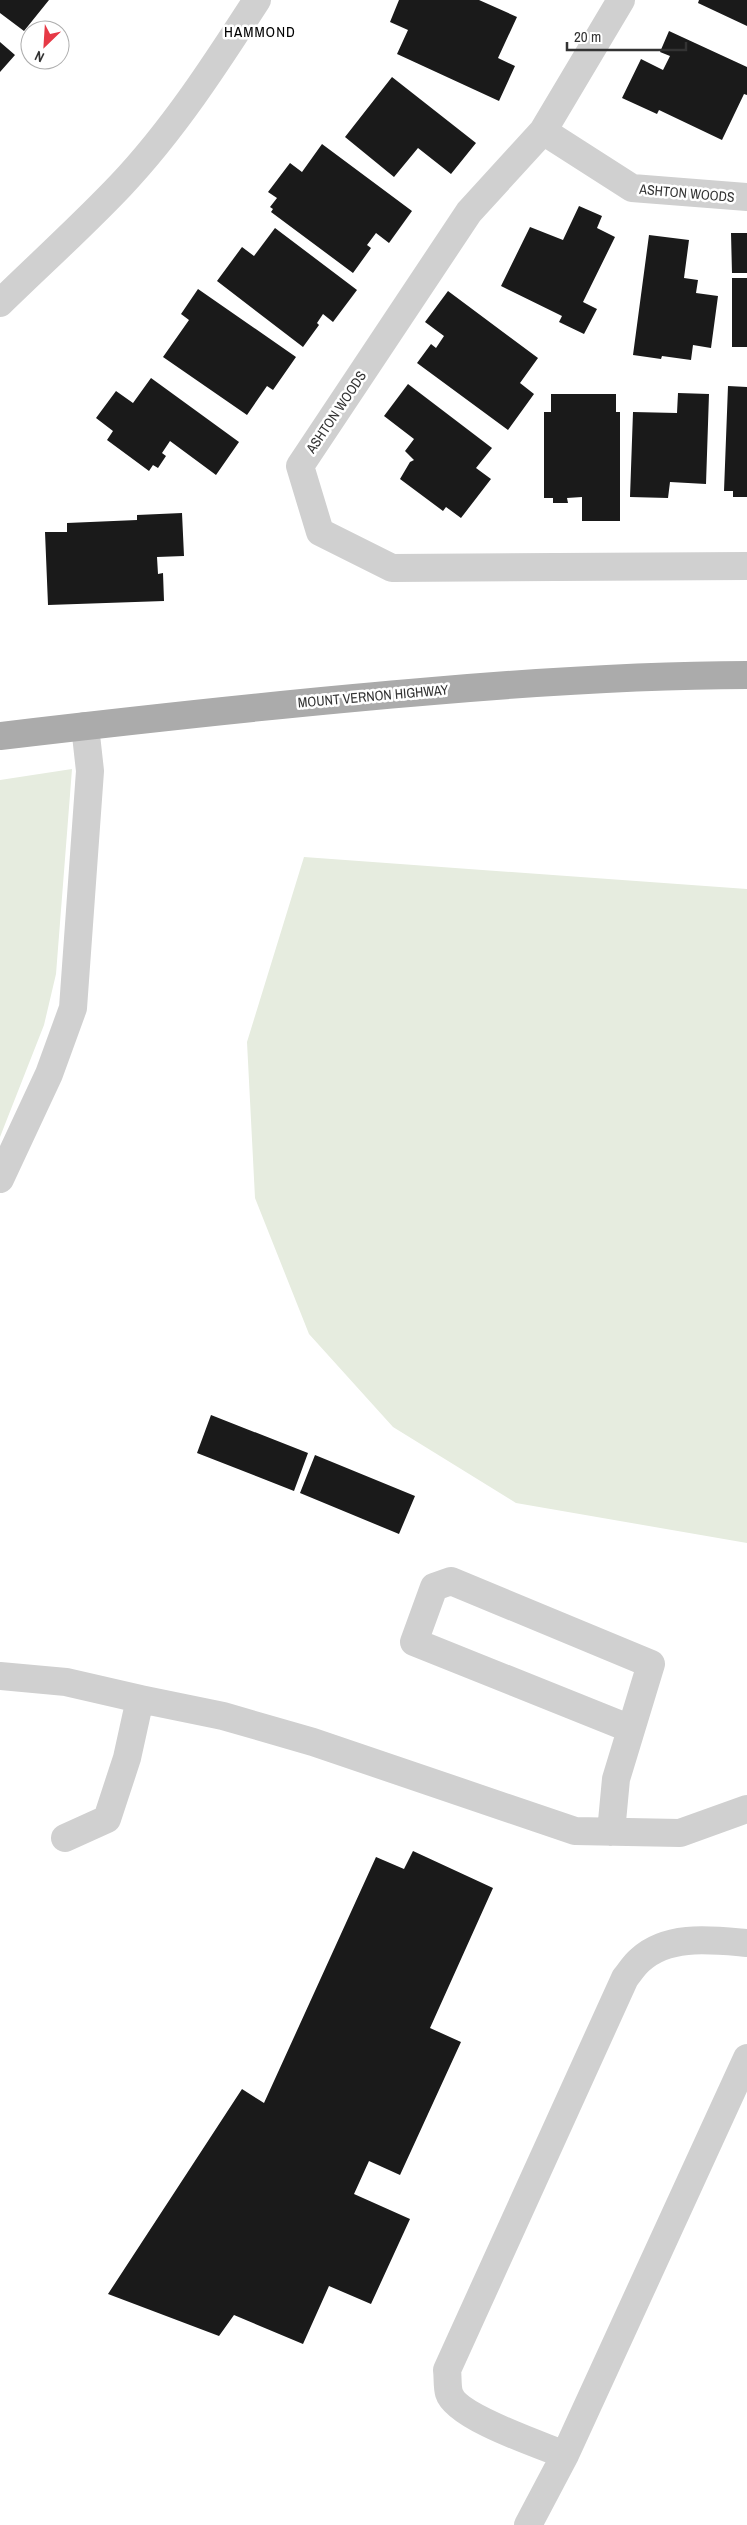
<svg xmlns="http://www.w3.org/2000/svg" width="747" height="2525" font-family="'Archivo Narrow',sans-serif">
<style>
.green{fill:#e6ecdf}
.building{fill:#1a1a1a}
.lines{fill:none;stroke-linecap:round;stroke-linejoin:round}
.minor{stroke:#d0d0d0;stroke-width:28}
.major{stroke:#ababab;stroke-width:28}
.labels{text-anchor:middle;dominant-baseline:central;stroke-width:5;stroke-linejoin:round;paint-order:stroke}
.street-label{font-size:14px;fill:#333;stroke:#fff}
.neighbourhood-label{font-size:15px;letter-spacing:1px;fill:#000;stroke:#fff}
</style>
<rect width="100%" height="100%" fill="#fff"/>
<path class="green" d="M 72,769 L 56,974 L 44,1025 L 0,1137 L 0,780 Z
M 304,857 L 747,889 L 747,1543 L 516,1503 L 393,1427 L 309,1334 L 255,1198 L 247,1042 Z"/>
<path class="building" d="M 0,0 L 49,0 L 24,31 L 0,13 Z
M 399,0 L 479,0 L 517,17 L 498,58 L 515,66 L 499,101 L 397,54 L 408,30 L 390,22 Z
M 699,0 L 747,0 L 747,26 L 698,3 Z
M 669,31 L 747,67 L 747,95 L 744,94 L 722,140 L 659,110 L 657,114 L 622,98 L 641,59 L 663,70 L 670,56 L 660,52 Z
M 0,42 L 15,55 L 0,72 Z
M 392,77 L 476,143 L 451,174 L 418,148 L 394,177 L 345,137 Z
M 322,144 L 412,211 L 389,243 L 376,233 L 367,245 L 371,248 L 353,273 L 271,212 L 273,209 L 270,207 L 277,198 L 268,192 L 290,163 L 302,172 Z
M 579,206 L 602,216 L 597,228 L 615,237 L 583,302 L 597,309 L 584,334 L 559,322 L 562,316 L 501,286 L 530,227 L 563,240 Z
M 275,228 L 357,290 L 333,322 L 323,314 L 317,323 L 319,325 L 303,347 L 217,281 L 242,247 L 254,256 Z
M 731,233 L 747,233 L 747,273 L 732,273 Z
M 649,235 L 689,240 L 684,278 L 698,280 L 696,293 L 718,296 L 711,348 L 693,345 L 691,360 L 662,356 L 661,359 L 633,355 Z
M 732,278 L 747,278 L 747,347 L 732,347 Z
M 198,289 L 296,357 L 273,390 L 267,386 L 247,415 L 163,357 L 189,320 L 181,314 Z
M 448,291 L 538,358 L 520,383 L 534,394 L 508,430 L 417,363 L 431,344 L 436,348 L 444,336 L 425,322 Z
M 151,378 L 239,442 L 216,475 L 170,441 L 162,453 L 166,456 L 158,468 L 153,465 L 149,471 L 107,440 L 113,431 L 96,418 L 116,391 L 133,403 Z
M 408,384 L 492,448 L 476,468 L 491,479 L 461,518 L 446,507 L 443,511 L 400,479 L 410,462 L 414,460 L 405,451 L 414,439 L 384,416 Z
M 728,386 L 747,387 L 747,497 L 733,497 L 733,491 L 724,491 Z
M 678,393 L 709,394 L 706,484 L 670,482 L 668,498 L 630,497 L 633,412 L 677,413 Z
M 551,394 L 616,394 L 616,412 L 620,412 L 620,521 L 582,521 L 582,497 L 567,498 L 568,503 L 553,503 L 553,498 L 544,498 L 544,412 L 551,412 Z
M 182,513 L 184,556 L 157,557 L 158,574 L 163,573 L 164,601 L 48,605 L 45,532 L 67,532 L 67,523 L 137,520 L 137,515 Z
M 211,1415 L 308,1453 L 294,1491 L 197,1453 Z
M 315,1455 L 415,1496 L 399,1534 L 300,1493 Z
M 413,1851 L 493,1888 L 430,2028 L 461,2042 L 400,2175 L 369,2161 L 354,2194 L 410,2219 L 371,2304 L 329,2286 L 303,2344 L 234,2315 L 219,2336 L 108,2294 L 242,2089 L 264,2103 L 376,1857 L 404,1869 Z"/>
<g class="lines">
<path class="minor" d="M 543,131 L 621,0
M 747,197 L 632,188 L 543,131 L 469,212 L 300,466 L 320,532 L 392,568 L 747,566
M 0,303 C 40,264 81,227 120,186 C 173,130 215,65 257,0
M 0,1179 L 49,1074 L 73,1008 L 90,771 L 85,726
M 0,1676 L 66,1682 L 140,1699
M 611,1832 L 616,1779 L 651,1664 L 451,1581 L 434,1587 L 414,1642 L 631,1729
M 65,1838 L 107,1819 L 127,1758 L 140,1699 L 223,1716 L 313,1742 L 575,1831 L 680,1833 L 747,1809
M 565,2455 C 541,2445 456,2417 449,2393 C 447,2386 448,2377 447,2370 L 625,1978 C 630,1972 634,1965 640,1960 C 668,1934 712,1940 747,1943
M 528,2525 L 565,2455 L 747,2058"/>
<path class="major" d="M 0,736 C 144,719 288,703 433,691 C 538,682 642,675 747,675"/>
</g>
<g class="labels">
<g class="street-label">
<text transform="translate(687 193) rotate(5)">ASHTON WOODS</text>
<text transform="translate(336 412) rotate(-56)">ASHTON WOODS</text>
<text transform="translate(373 696) rotate(-5)">MOUNT VERNON HIGHWAY</text>
</g>
<g class="neighbourhood-label">
<text x="260" y="31">HAMMOND</text>
</g>
</g>
<g transform="translate(45 45) rotate(205)"><circle r="24" fill="#ffffff" stroke="#adadad"/>
<path d="M0-4L9 19L0 12L-9 19Z" fill="#e63946"/>
<text y="-8" font-size="14" font-weight="bold" text-anchor="middle" fill="#333333">N</text>
</g>
<path d="M567 42v8h119v-8" fill="none" stroke="#333333" stroke-width="2.5"/>
<text x="574" y="42" font-size="15" fill="#333333" stroke="#ffffff" stroke-width="4" paint-order="stroke">20 m</text>
</svg>
